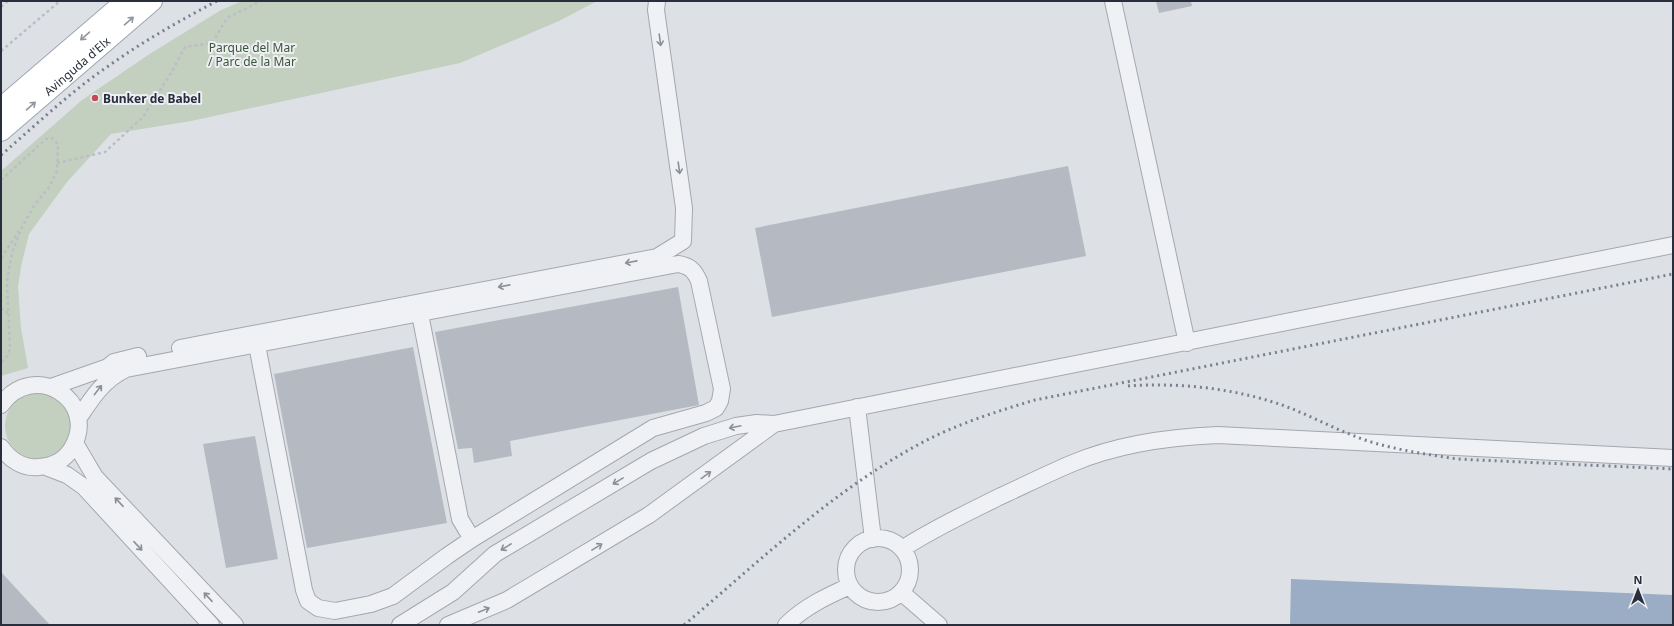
<svg xmlns="http://www.w3.org/2000/svg" width="1674" height="626" font-family="'Noto Sans',sans-serif">
<style>
.green{fill:#c3cfbf}
.water{fill:#9badc4}
.building{fill:#b5bac2}
.lines{fill:none;stroke-linecap:round;stroke-linejoin:round}
.minor-casing{stroke:#a3a8af;stroke-width:18}
.major-casing{stroke:#9ea5b1;stroke-width:22}
.path{stroke:#bcbec5;stroke-width:2.5;stroke-dasharray:3 3;stroke-linecap:butt}
.minor{stroke:#f0f1f5;stroke-width:16}
.major{stroke:#fff;stroke-width:20}
.rail{stroke:#78808e;stroke-width:3;stroke-dasharray:2 4;stroke-linecap:butt}
.oneway{stroke:#94969d}
.oneway2{stroke:#8c9098}
.poi-dot{fill:#c34a59;stroke:#edeff4;stroke-width:1.5}
.labels{text-anchor:middle;dominant-baseline:central;stroke-width:4;stroke-linejoin:round;paint-order:stroke}
.park-label{font-size:12px;fill:#3b5636;stroke:#edeff4}
.street-label{font-size:12px;fill:#282e3b;stroke:#edeff4}
.poi-label{font-size:12px;font-weight:bold;fill:#282e3b;stroke:#edeff4;text-anchor:start}
</style>
<rect width="100%" height="100%" fill="#dde1e6"/>
<path class="green" d="M 242,1 L 597,1 L 559,21 L 460,63 L 191,121 L 111,134 L 67,182 L 29,234 L 21,267 L 18,287 L 21,328 L 28,368 L 1,376 L 1,171 L 82,100 L 148,55 L 221,10 Z
M5 426a33 33 0 1 1 66 0a33 33 0 1 1-66 0Z"/>
<path class="water" d="M 1291,579 L 1673,595 L 1673,625 L 1290,625 Z"/>
<path class="building" d="M 1156,1 L 1191,1 L 1192,6 L 1159,13 Z
M 1068,166 L 1086,256 L 772,317 L 755,228 Z
M 678,287 L 699,405 L 510,441 L 512,456 L 474,463 L 472,448 L 458,449 L 435,332 Z
M 413,347 L 447,523 L 307,548 L 274,374 Z
M 255,436 L 278,559 L 226,568 L 203,444 Z
M 1,572 L 50,625 L 1,625 Z"/>
<g class="lines">
<g class="minor-casing">
<path id="minor" d="M 1113,1 L 1187,343
M 420,314 L 460,519 L 472,539
M 180,348 L 657,257 L 683,241 L 684,208 L 656,10 L 657,1
M 51,387 L 108,367 L 114,362 L 138,356
M 1,405 C 34,359 100,401 72,448 C 65,460 53,466 39,467 C 23,469 9,459 1,447
M 857,407 L 873,539
M 78,419 C 92,398 103,380 126,369 L 678,264 C 690,266 694,270 699,281 L 722,389 L 720,401 L 716,408 L 706,413 L 653,428 L 472,539 L 447,556 L 393,596 L 371,604 L 335,611 L 318,608 L 308,601 L 304,590 L 257,345
M 75,443 L 95,477 L 235,625
M 46,467 L 67,475 L 84,487 L 211,625
M846 570a32 32 0 1 1 64 0a32 32 0 1 1-64 0Z
M 902,549 C 934,528 967,513 1001,496 C 1025,485 1049,473 1073,463 C 1118,444 1170,437 1218,435 L 1673,458
M 901,592 L 939,625
M 400,625 L 453,592 L 495,554 L 651,461 L 704,436 L 736,426 L 757,423 L 774,424 L 1673,245
M 448,625 L 507,600 L 649,515 L 774,424
M 786,625 C 804,607 827,596 850,586"/>
</g>
<g class="major-casing">
<g id="major">
<path d="M 1,108 L 126,1"/>
<path id="s1" d="M 1,131 L 152,1"/>
</g>
</g>
<path class="path" d="M 1,7 L 8,1
M 1,51 L 60,1
M 57,163 L 105,152 L 143,117 L 171,73 L 185,47 L 212,43 L 227,18 L 261,1
M 1,180 L 46,139 L 52,138 L 58,144 L 57,171 L 48,189 L 35,204 L 22,227 L 12,253 L 7,281 L 10,349 L 6,358 L 1,362
M 1,258 L 19,231
M 1,308 L 8,313"/>
<use href="#minor" class="minor"/>
<use href="#major" class="major"/>
<path class="rail" d="M 1,155 C 36,125 69,93 107,67 C 142,42 179,21 217,1
M 1128,386 C 1180,382 1241,389 1290,408 C 1315,418 1339,431 1365,440 C 1395,450 1426,454 1457,459 L 1673,469
M 684,625 C 761,560 834,489 925,441 C 960,423 998,411 1035,400 L 1673,274"/>
</g>
<defs><path id="oneway-shaft" d="M-6 0H5M1.5-3L5.5 0L1.5 3" fill="none" stroke-width="1.6" stroke-linecap="round" stroke-linejoin="round"/></defs>
<g class="oneway">
<use href="#oneway-shaft" transform="translate(129 21) rotate(-41)"/>
<use href="#oneway-shaft" transform="translate(85 36) rotate(139)"/>
<use href="#oneway-shaft" transform="translate(31 106) rotate(-41)"/>
</g>
<g class="oneway2">
<use href="#oneway-shaft" transform="translate(660 40) rotate(82)"/>
<use href="#oneway-shaft" transform="translate(679 168) rotate(82)"/>
<use href="#oneway-shaft" transform="translate(631 262) rotate(169)"/>
<use href="#oneway-shaft" transform="translate(504 286) rotate(169)"/>
<use href="#oneway-shaft" transform="translate(98 390) rotate(-52)"/>
<use href="#oneway-shaft" transform="translate(735 427) rotate(168)"/>
<use href="#oneway-shaft" transform="translate(706 475) rotate(-36)"/>
<use href="#oneway-shaft" transform="translate(618 481) rotate(149)"/>
<use href="#oneway-shaft" transform="translate(119 502) rotate(-133)"/>
<use href="#oneway-shaft" transform="translate(138 546) rotate(47)"/>
<use href="#oneway-shaft" transform="translate(506 547) rotate(149)"/>
<use href="#oneway-shaft" transform="translate(597 547) rotate(-31)"/>
<use href="#oneway-shaft" transform="translate(208 597) rotate(-133)"/>
<use href="#oneway-shaft" transform="translate(484 610) rotate(-22)"/>
</g>
<circle class="poi-dot" cx="95" cy="98" r="4"/>
<g class="labels">
<g class="park-label">
<text x="252" y="47">Parque del Mar<tspan x="252" dy="14">/ Parc de la Mar</tspan></text>
</g>
<g class="street-label">
<text stroke="none"><textPath href="#s1" startOffset="100">Avinguda d'Elx</textPath></text>
</g>
<g class="poi-label">
<text x="103" y="98">Bunker de Babel</text>
</g>
</g>
<rect width="1674" height="626" fill="none" stroke="#282e3b" stroke-width="4"/>
<g transform="translate(1638 590)" stroke="#edeff4" stroke-width="3" paint-order="stroke">
<path d="M0-3L7 15L0 10L-7 15Z" fill="#282e3b"/>
<text y="-6" font-size="11" font-weight="bold" text-anchor="middle" fill="#282e3b">N</text>
</g>
</svg>
